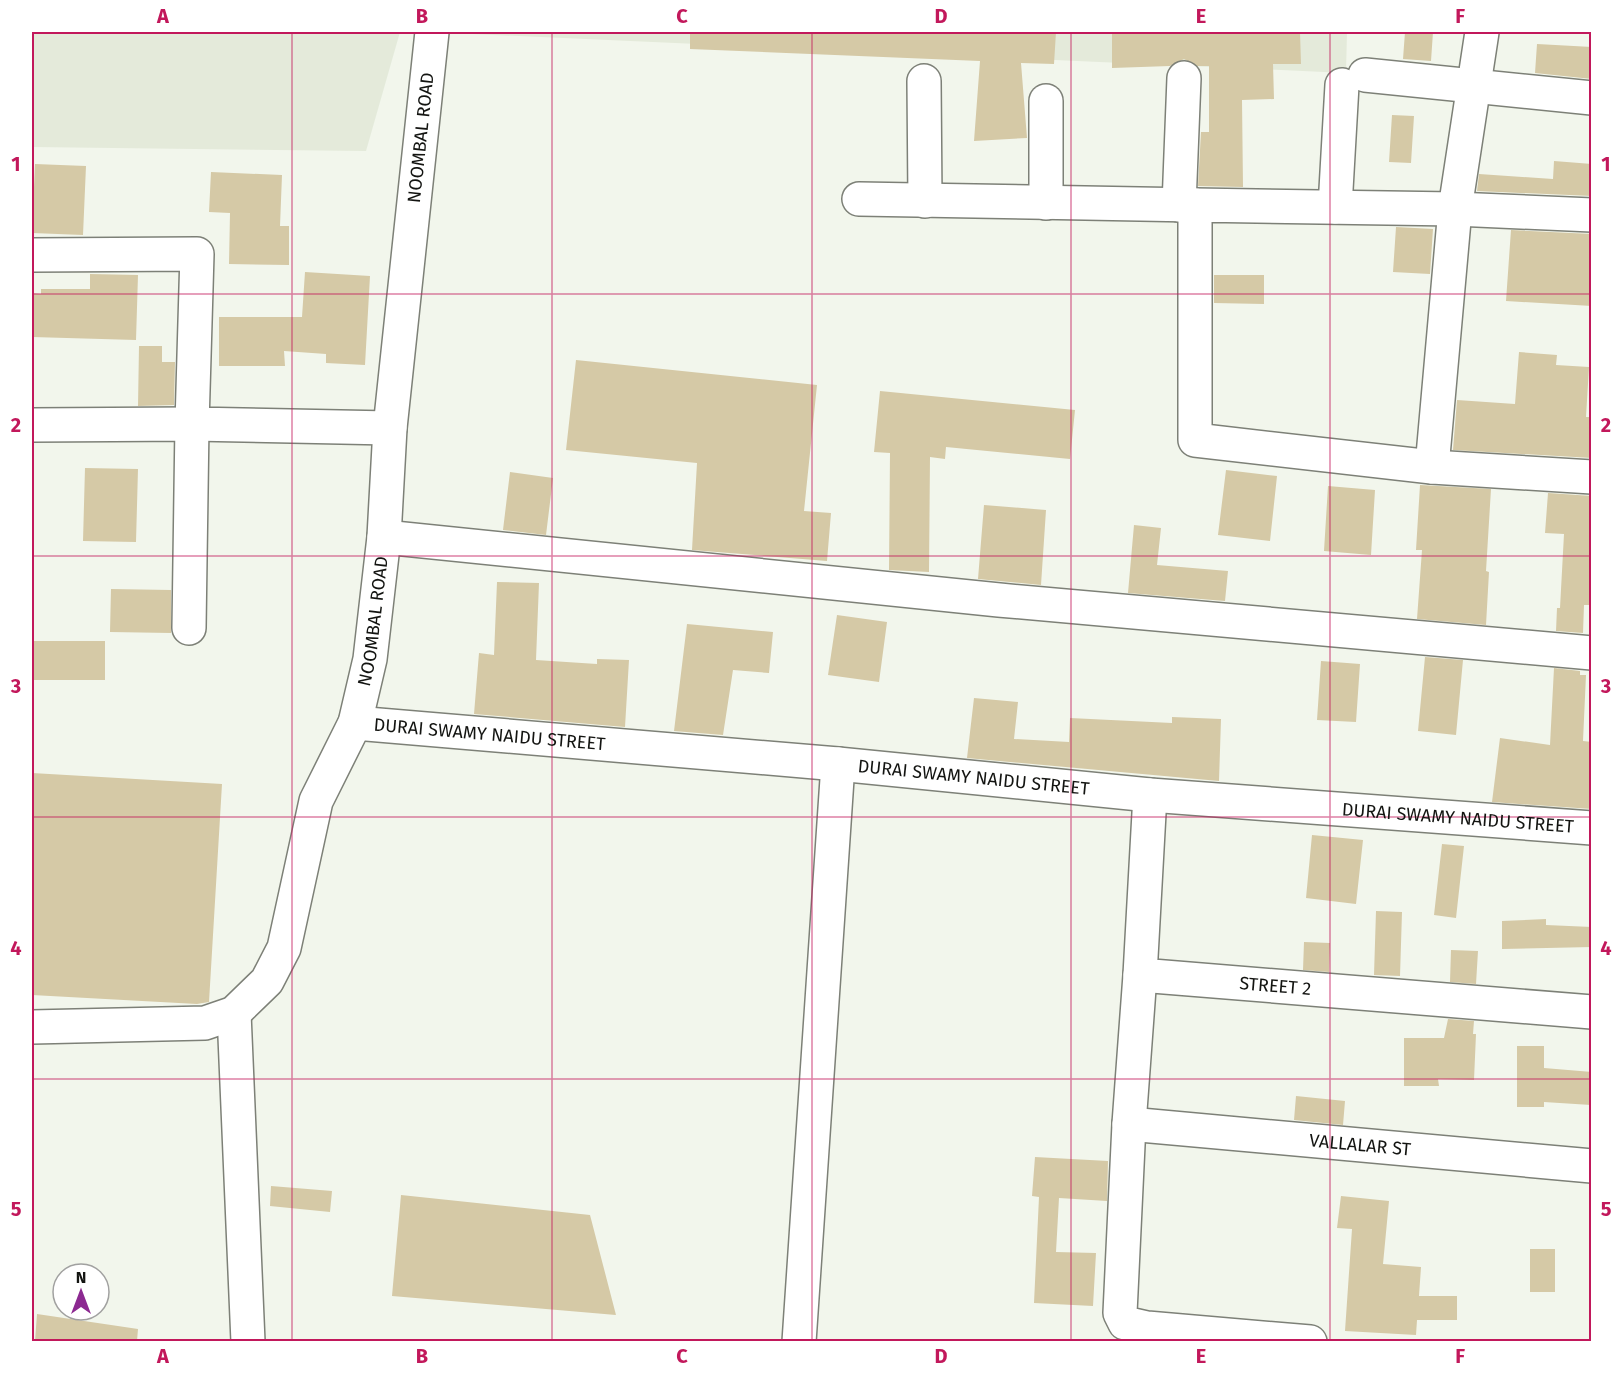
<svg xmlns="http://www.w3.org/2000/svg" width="1623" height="1373" font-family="'Fira Sans',sans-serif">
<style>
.built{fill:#e4eada}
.building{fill:#d5c9a6}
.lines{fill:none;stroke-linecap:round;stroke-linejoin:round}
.minor-casing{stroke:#7d8077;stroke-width:36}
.minor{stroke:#fff;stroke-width:33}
.grid{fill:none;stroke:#c2185b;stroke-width:1.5;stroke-opacity:0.55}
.labels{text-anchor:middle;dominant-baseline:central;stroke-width:4.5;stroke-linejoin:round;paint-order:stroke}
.street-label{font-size:18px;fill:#131411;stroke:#fff}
.neatline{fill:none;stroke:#c2185b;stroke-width:2}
.grid-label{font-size:20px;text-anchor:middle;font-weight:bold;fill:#c2185b}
</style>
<rect width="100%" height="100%" fill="#f2f6ec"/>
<path class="built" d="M 32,32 L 400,32 L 366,151 L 32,147 Z
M 428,32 L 1347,32 L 1346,73 Z"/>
<path class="building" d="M 690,32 L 1056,32 L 1054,64 L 1021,63 L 1027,138 L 974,141 L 980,61 L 690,49 Z
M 1112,32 L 1300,32 L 1301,64 L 1273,64 L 1274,99 L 1242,100 L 1243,187 L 1198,186 L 1201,132 L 1209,132 L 1209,66 L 1197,66 L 1184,59 L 1170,66 L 1112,68 Z
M 1405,32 L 1433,32 L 1431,61 L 1403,59 Z
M 1537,44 L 1592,47 L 1592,79 L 1535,73 Z
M 1392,115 L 1414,116 L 1411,163 L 1389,162 Z
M 1554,161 L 1592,164 L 1592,196 L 1477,191 L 1479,174 L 1553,179 Z
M 35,164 L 86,166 L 83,235 L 32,233 Z
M 211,172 L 282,175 L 280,226 L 289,226 L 289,265 L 229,264 L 230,213 L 209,212 Z
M 1396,227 L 1433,229 L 1430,274 L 1393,272 Z
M 1511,230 L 1592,234 L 1592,306 L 1506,301 Z
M 305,272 L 370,276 L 365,365 L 326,363 L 326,354 L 284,351 L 285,366 L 219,366 L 219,317 L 302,317 Z
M 90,274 L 138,275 L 136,340 L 32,337 L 32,293 L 41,294 L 41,289 L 90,289 Z
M 1214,275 L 1264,275 L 1264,304 L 1214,303 Z
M 139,346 L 162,346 L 162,362 L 175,362 L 174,405 L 138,406 Z
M 1519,352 L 1557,355 L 1556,365 L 1589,367 L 1586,417 L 1592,417 L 1592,458 L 1453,450 L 1457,400 L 1515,404 Z
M 576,360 L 817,385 L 804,511 L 831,513 L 827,561 L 692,550 L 697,463 L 566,450 Z
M 880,391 L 1075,410 L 1070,459 L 946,447 L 945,459 L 930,457 L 929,572 L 889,570 L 890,453 L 874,452 Z
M 85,468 L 138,469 L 136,542 L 83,541 Z
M 1226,470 L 1277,476 L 1270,541 L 1218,535 Z
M 510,472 L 553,478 L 546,535 L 503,530 Z
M 1420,485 L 1491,489 L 1486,571 L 1489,572 L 1486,625 L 1417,619 L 1422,550 L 1416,550 Z
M 1328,486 L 1375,490 L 1371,555 L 1324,551 Z
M 1548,493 L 1592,496 L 1592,605 L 1584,605 L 1583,633 L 1556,631 L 1557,608 L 1560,608 L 1564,534 L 1545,533 Z
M 984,505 L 1046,510 L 1041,585 L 978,579 Z
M 1134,525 L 1161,528 L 1157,565 L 1228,571 L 1225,601 L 1128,593 Z
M 497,582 L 539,583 L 536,660 L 597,664 L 597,659 L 629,660 L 625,727 L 474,714 L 479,653 L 494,655 Z
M 111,589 L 171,590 L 171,633 L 110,632 Z
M 837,615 L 887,622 L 879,682 L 828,675 Z
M 687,624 L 773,632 L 769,673 L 733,670 L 723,735 L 674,731 Z
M 32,641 L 105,641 L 105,680 L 32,680 Z
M 1425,657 L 1463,660 L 1456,735 L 1418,731 Z
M 1321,661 L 1360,664 L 1356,722 L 1317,720 Z
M 1554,668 L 1580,671 L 1580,675 L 1586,675 L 1583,741 L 1592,742 L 1592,809 L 1492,802 L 1500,738 L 1550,745 Z
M 974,698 L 1018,702 L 1014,739 L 1069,742 L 1070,718 L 1172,723 L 1172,717 L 1221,719 L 1219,781 L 967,758 Z
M 32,773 L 222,784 L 209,1002 L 197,1004 L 32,995 Z
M 1312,835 L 1363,840 L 1356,904 L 1306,898 Z
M 1442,844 L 1464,846 L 1456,918 L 1434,915 Z
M 1376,911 L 1402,912 L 1400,976 L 1374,975 Z
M 1546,919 L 1546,925 L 1592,927 L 1592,947 L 1502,949 L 1502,921 Z
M 1304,942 L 1330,943 L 1329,972 L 1303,970 Z
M 1451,950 L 1478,951 L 1476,984 L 1450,982 Z
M 1448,1019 L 1474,1021 L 1473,1034 L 1476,1034 L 1474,1080 L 1438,1079 L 1439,1086 L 1404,1086 L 1404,1038 L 1444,1038 Z
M 1517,1046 L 1544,1046 L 1544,1068 L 1592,1072 L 1591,1105 L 1544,1102 L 1544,1107 L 1517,1107 Z
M 1296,1096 L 1345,1101 L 1343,1125 L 1294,1120 Z
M 1035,1157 L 1108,1161 L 1107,1201 L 1059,1198 L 1056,1252 L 1096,1253 L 1093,1306 L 1034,1303 L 1039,1197 L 1032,1196 Z
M 271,1186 L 332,1191 L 330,1212 L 270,1206 Z
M 401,1195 L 590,1215 L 616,1315 L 392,1296 Z
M 1341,1196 L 1389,1201 L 1383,1264 L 1421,1267 L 1419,1296 L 1457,1296 L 1457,1320 L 1417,1320 L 1416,1335 L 1345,1331 L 1352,1229 L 1337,1228 Z
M 1530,1249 L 1555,1249 L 1555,1292 L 1530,1292 Z
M 37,1314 L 138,1329 L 137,1341 L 35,1341 Z"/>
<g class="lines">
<g class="minor-casing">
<g id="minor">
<path d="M 1365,75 L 1592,98"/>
<path d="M 924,81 L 925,201"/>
<path d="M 859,199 L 1195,205"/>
<path d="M 1046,203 L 1046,101"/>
<path d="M 1179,205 L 1184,78"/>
<path d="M 1335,207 L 1342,85"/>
<path d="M 1592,215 L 1455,209 L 1195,205 L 1195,440 L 1432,467 L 1592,477"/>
<path d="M 32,255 L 197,254 L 192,424 L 390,428"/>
<path d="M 32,425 L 192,424 L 189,628"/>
<path d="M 1432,467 L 1455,209 L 1482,32"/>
<path d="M 384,537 L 999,600 L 1592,653"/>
<path id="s1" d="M 355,723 L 838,764 L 1150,795 L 1592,828"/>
<path id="s2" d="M 1150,795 L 1140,975 L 1592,1012"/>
<path d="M 1140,975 L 1129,1124 L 1120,1313 L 1125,1323 L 1147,1328 L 1310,1342"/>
<path d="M 234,1013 L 248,1342"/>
<path id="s3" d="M 32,1027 L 205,1023 L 234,1013 L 267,981 L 284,948 L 316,801 L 355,723 L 370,659 L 384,537 L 390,428 L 432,32"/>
<path id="s4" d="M 1129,1124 L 1592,1166"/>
<path d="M 799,1342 L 838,764"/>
</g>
</g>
<use href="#minor" class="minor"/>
</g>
<path class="grid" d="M 292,32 L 292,1342M 552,32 L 552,1342M 812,32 L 812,1342M 1071,32 L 1071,1342M 1330,32 L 1330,1342M 32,294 L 1592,294M 32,556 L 1592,556M 32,817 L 1592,817M 32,1079 L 1592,1079"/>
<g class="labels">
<g class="street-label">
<text stroke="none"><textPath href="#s3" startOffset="1114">NOOMBAL ROAD</textPath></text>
<text stroke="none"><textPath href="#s3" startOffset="628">NOOMBAL ROAD</textPath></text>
<text stroke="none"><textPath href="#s1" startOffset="135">DURAI SWAMY NAIDU STREET</textPath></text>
<text stroke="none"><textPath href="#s1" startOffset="621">DURAI SWAMY NAIDU STREET</textPath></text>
<text stroke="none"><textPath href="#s1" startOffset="1107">DURAI SWAMY NAIDU STREET</textPath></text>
<text stroke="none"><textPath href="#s2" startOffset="316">STREET 2</textPath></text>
<text stroke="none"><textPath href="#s4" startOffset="232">VALLALAR ST</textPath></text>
</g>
</g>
<rect width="1623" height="1373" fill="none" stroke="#ffffff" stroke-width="66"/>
<g transform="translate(81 1292)"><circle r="28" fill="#ffffff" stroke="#a1a1a0" stroke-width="1.5"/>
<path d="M0-4.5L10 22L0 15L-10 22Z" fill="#8c2991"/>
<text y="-9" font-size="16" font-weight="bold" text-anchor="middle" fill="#131411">N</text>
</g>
<rect x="33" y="33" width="1557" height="1307" class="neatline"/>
<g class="grid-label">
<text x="163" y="23">A</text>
<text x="422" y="23">B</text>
<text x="682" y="23">C</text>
<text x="941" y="23">D</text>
<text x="1201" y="23">E</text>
<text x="1460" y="23">F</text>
<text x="16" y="171">1</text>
<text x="1606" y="171">1</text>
<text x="16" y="432">2</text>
<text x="1606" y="432">2</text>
<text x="16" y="693">3</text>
<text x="1606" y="693">3</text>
<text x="16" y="955">4</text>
<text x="1606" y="955">4</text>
<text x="16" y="1216">5</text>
<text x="1606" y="1216">5</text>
<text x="163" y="1363">A</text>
<text x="422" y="1363">B</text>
<text x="682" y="1363">C</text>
<text x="941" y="1363">D</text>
<text x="1201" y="1363">E</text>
<text x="1460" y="1363">F</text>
</g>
</svg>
